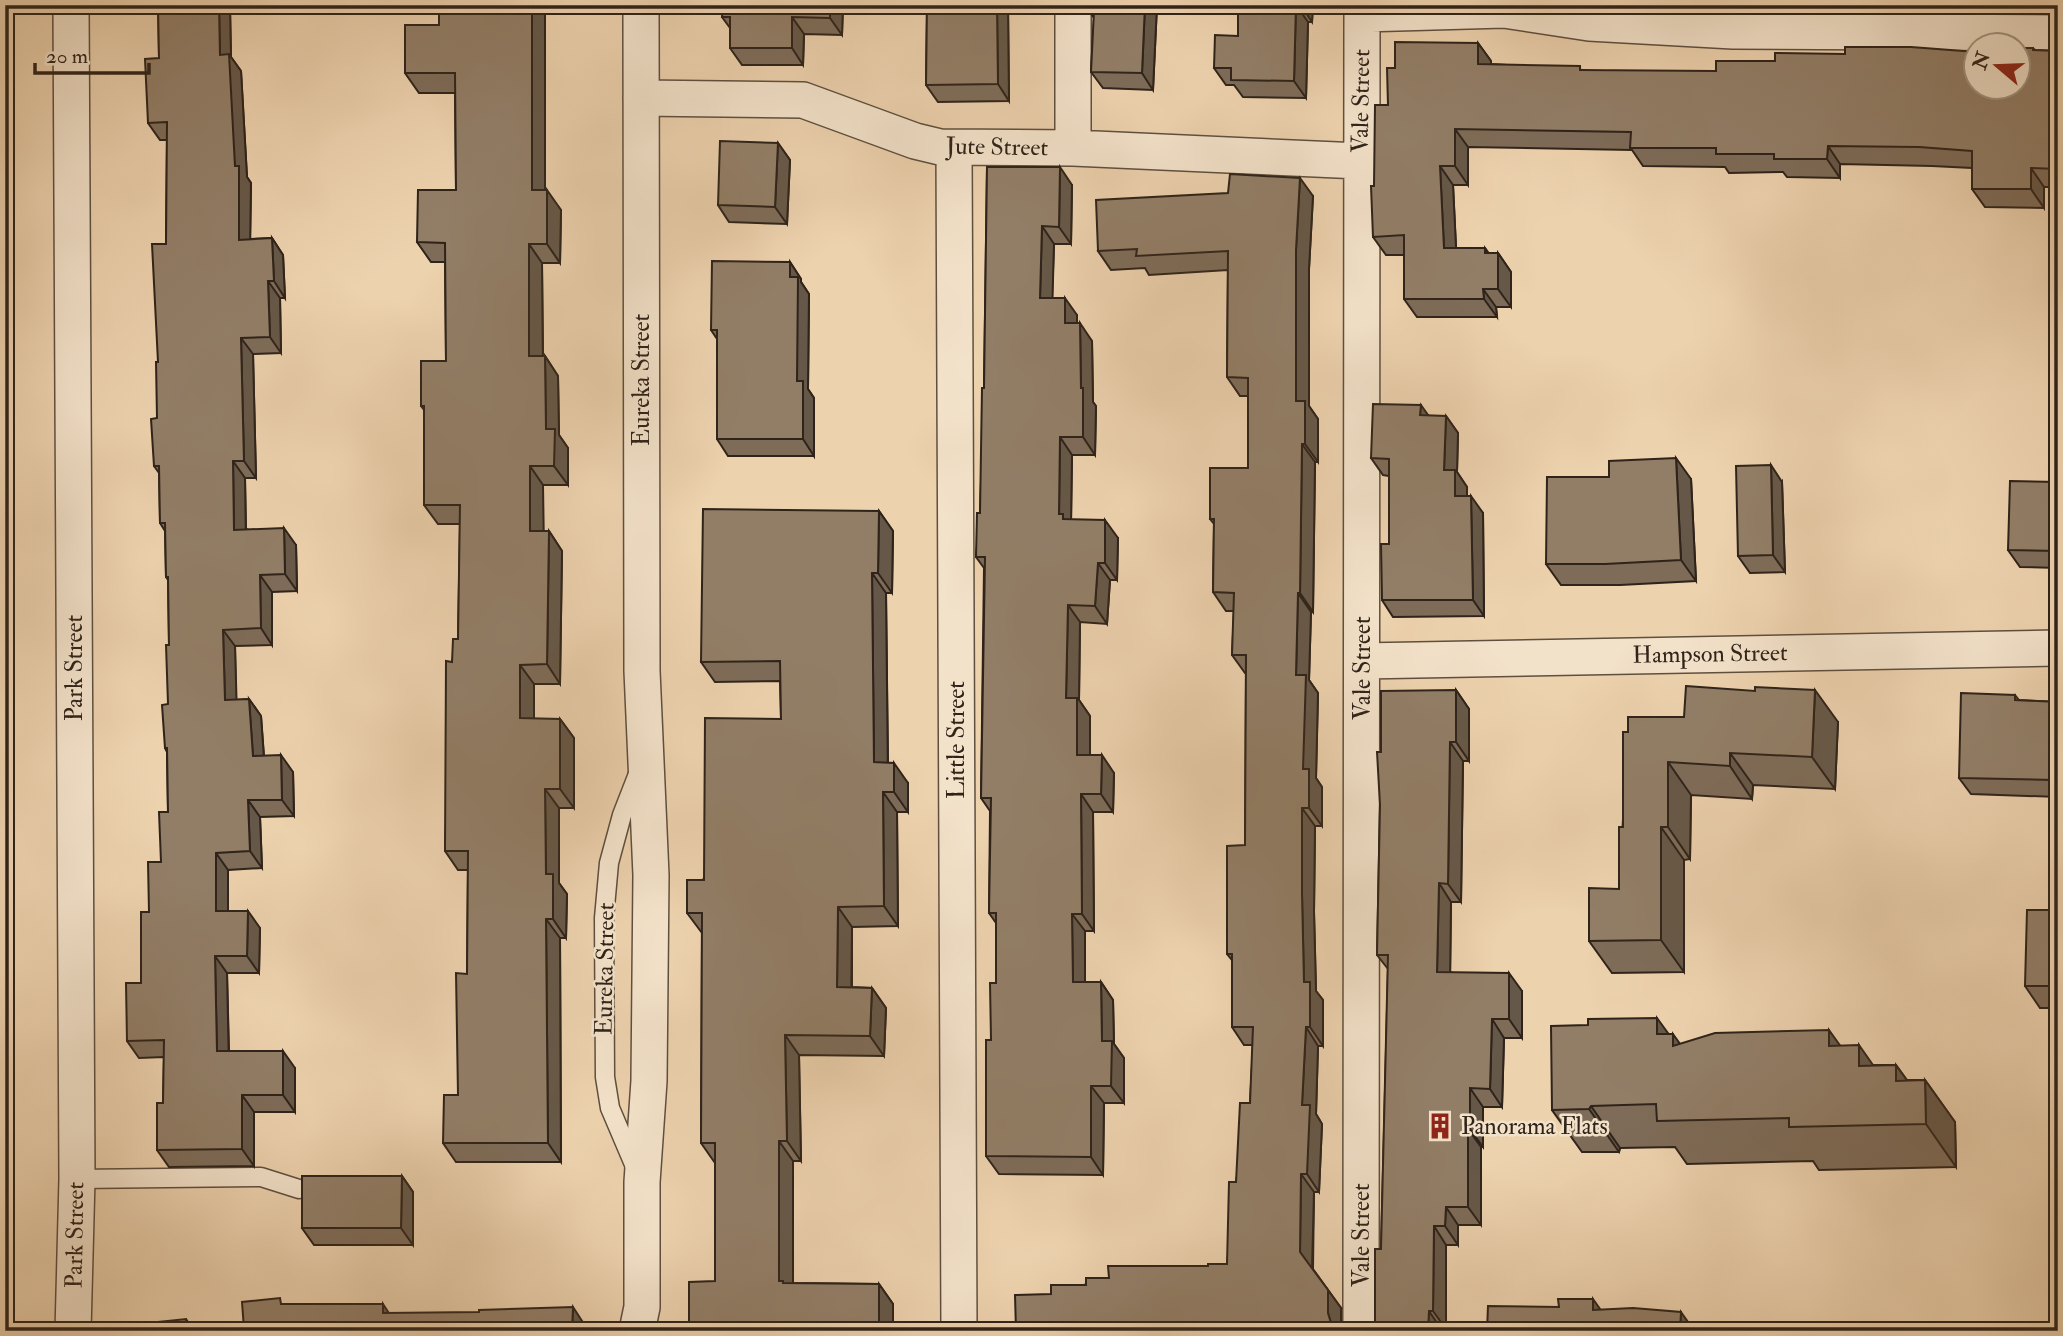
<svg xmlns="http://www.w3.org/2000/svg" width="2063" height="1336" font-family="'IM FELL Double Pica',serif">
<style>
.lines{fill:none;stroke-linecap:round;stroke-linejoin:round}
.service-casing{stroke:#5e4f3f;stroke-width:21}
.minor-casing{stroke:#5e4f3f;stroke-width:38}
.service{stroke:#f3e2ca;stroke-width:18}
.minor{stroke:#f3e2ca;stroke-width:35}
.wall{fill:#7e6c59;stroke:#2f231a;stroke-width:2}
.shaded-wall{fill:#665848;stroke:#2f231a;stroke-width:2}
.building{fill:#927e67;stroke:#2f231a;stroke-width:2}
.labels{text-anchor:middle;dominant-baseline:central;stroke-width:5;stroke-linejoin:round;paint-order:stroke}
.street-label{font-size:24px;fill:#2f231a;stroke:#f3e2ca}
.poi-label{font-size:24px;fill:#2f231a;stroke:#f3e2ca;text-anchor:start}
</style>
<rect width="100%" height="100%" fill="#edd2ae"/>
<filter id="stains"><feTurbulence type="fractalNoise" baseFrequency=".00286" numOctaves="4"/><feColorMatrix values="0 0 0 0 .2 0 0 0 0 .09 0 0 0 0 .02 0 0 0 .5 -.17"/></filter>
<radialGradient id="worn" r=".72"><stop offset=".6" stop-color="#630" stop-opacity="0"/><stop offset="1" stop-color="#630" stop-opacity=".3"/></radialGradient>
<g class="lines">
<g class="service-casing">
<path id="service" d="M 636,1169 L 610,1108 L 605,1077 L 604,918 L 609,863 L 622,815 L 638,774
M 77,1179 L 261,1177 L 299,1189"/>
</g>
<g class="minor-casing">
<path id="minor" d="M 71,5 L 77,1179 L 73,1331
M 1073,5 L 1073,148
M 1362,14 L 1504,10 L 1589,23 L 1733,31 L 2058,33
M 641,98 L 803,100 L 915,141 L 940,147 L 1073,148 L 1360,161
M 954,148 L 959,1331
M 1362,661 L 2058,648
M 637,1331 L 642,1307 L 642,1182 L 649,1081 L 651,875 L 642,671 L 641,5
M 1361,1331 L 1362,5"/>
</g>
<use href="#service" class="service"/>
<use href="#minor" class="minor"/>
</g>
<path class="wall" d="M 158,5 L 259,5 L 259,6 L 230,7 L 231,57 L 241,71 L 247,177 L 251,183 L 250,239 L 272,238 L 283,255 L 285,298 L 280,298 L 281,353 L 253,354 L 256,478 L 245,478 L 246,529 L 296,545 L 297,591 L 272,592 L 272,645 L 235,646 L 236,700 L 249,699 L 261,716 L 264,756 L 293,772 L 294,816 L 260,817 L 262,868 L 228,870 L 228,911 L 260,928 L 259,973 L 227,973 L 229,1051 L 295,1068 L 295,1112 L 254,1112 L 254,1166 L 169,1167 L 157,1150 L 163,1103 L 164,1057 L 139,1058 L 127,1041 L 141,983 L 149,912 L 161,862 L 168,812 L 167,752 L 165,748 L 168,704 L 169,645 L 168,580 L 166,577 L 165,531 L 160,523 L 159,473 L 154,466 L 157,418 L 158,362 L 166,244 L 167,140 L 160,140 L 148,123 L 159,58 Z
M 439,5 L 560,5 L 559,12 L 545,12 L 545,190 L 561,210 L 560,263 L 542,263 L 543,356 L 545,356 L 558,376 L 559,435 L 568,448 L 568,485 L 543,485 L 543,531 L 549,531 L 562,551 L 560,684 L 534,684 L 534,719 L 560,719 L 574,738 L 574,808 L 559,808 L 559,883 L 567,894 L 566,938 L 560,938 L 561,1162 L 456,1162 L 443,1143 L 458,1095 L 467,974 L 468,870 L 458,870 L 445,851 L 452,662 L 458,639 L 460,524 L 438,524 L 424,505 L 424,410 L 421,406 L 446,361 L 445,262 L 431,262 L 417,242 L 456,190 L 455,93 L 419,93 L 405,73 L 439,25 Z
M 723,5 L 843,5 L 842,35 L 804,34 L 803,65 L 742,65 L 730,48 L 730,28 L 722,17 Z
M 927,5 L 1008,5 L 1009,101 L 938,102 L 926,85 Z
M 1089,5 L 1157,5 L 1153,90 L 1103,88 L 1091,72 L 1094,18 L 1089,11 Z
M 1238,5 L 1313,5 L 1312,22 L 1308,22 L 1306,98 L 1243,97 L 1234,85 L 1226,85 L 1214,68 L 1238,36 Z
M 1478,43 L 1491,61 L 1491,64 L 1583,70 L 1976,88 L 2033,48 L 2035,50 L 2058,51 L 2058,187 L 2044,187 L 2044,208 L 1985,207 L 1972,189 L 1972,168 L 1932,166 L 1840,164 L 1840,178 L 1787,177 L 1783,172 L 1729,173 L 1725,167 L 1643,166 L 1632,150 L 1468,147 L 1468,185 L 1453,185 L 1456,248 L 1485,248 L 1488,253 L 1498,253 L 1511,272 L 1511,307 L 1496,307 L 1497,317 L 1417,317 L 1404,299 L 1404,255 L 1386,255 L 1373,237 L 1374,186 L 1395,68 Z
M 778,143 L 790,160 L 787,224 L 729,222 L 718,205 Z
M 987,167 L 1072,185 L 1071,244 L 1054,244 L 1052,298 L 1077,315 L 1077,323 L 1092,341 L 1093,402 L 1096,406 L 1095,455 L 1072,455 L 1071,520 L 1118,538 L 1117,580 L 1110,580 L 1107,624 L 1080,622 L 1079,700 L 1090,716 L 1090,755 L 1114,773 L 1113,812 L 1093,812 L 1094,931 L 1085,931 L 1085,982 L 1101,982 L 1113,1000 L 1114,1044 L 1124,1058 L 1124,1103 L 1104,1103 L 1103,1175 L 999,1174 L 986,1156 L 991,1040 L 996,983 L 996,923 L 989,913 L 990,811 L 981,798 L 984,568 L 976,557 L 980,513 L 984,388 Z
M 1313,196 L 1309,269 L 1309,406 L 1318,419 L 1318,462 L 1315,462 L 1313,612 L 1311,612 L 1309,680 L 1318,693 L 1316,778 L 1322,787 L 1322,826 L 1315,826 L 1314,912 L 1316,991 L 1323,1000 L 1323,1046 L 1318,1046 L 1316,1114 L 1322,1124 L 1319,1192 L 1314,1192 L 1313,1269 L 1341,1308 L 1051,1294 L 1109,1278 L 1227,1264 L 1236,1182 L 1250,1103 L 1253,1045 L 1244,1045 L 1232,1027 L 1232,960 L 1227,954 L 1245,845 L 1246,673 L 1245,673 L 1232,655 L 1234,611 L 1226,611 L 1213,592 L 1214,524 L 1210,519 L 1248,468 L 1248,396 L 1240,396 L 1227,377 L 1228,270 L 1149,275 L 1145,268 L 1111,270 L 1098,251 Z
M 790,262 L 801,279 L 801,282 L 809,294 L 808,389 L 814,398 L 814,456 L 728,456 L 717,439 L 717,339 L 711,330 Z
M 1428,416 L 1446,416 L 1458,433 L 1457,472 L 1467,487 L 1467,496 L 1483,513 L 1484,616 L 1393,617 L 1382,600 L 1389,544 L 1389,476 L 1383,475 L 1371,458 Z
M 1609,477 L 1691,479 L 1696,581 L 1620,585 L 1561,585 L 1546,564 Z
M 1782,482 L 1785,572 L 1750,573 L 1738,556 Z
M 2058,482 L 2058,568 L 2020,567 L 2008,550 Z
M 879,511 L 893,531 L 892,593 L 886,593 L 888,763 L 908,783 L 908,812 L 897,812 L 898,926 L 852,927 L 852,987 L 872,988 L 886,1008 L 884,1056 L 799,1055 L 801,1161 L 793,1161 L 793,1283 L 879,1284 L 893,1304 L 893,1331 L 689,1331 L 715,1281 L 715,1163 L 701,1143 L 702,933 L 687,913 L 781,719 L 780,681 L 715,682 L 701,662 Z
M 1456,690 L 1469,709 L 1469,761 L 1463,761 L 1461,902 L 1451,902 L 1450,972 L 1522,991 L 1522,1038 L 1504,1038 L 1502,1107 L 1483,1107 L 1483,1147 L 1481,1147 L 1481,1225 L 1458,1225 L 1458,1245 L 1446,1245 L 1446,1329 L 1441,1329 L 1381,1249 L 1388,969 L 1377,955 L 1381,752 Z
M 2015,695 L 2019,700 L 2058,702 L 2058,797 L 1971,794 L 1959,778 Z
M 1838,722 L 1835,789 L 1753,785 L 1752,799 L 1691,795 L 1690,859 L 1684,860 L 1684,972 L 1612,973 L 1589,941 L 1619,889 L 1628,732 Z
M 2058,910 L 2058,1008 L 2040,1008 L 2025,986 Z
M 1588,1025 L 1668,1034 L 1680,1044 L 1841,1046 L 1873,1065 L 1896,1065 L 1907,1080 L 1925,1080 L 1955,1122 L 1956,1167 L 1819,1170 L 1813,1161 L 1687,1164 L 1675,1147 L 1620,1148 L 1619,1152 L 1582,1152 L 1552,1110 Z
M 402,1176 L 413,1192 L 413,1245 L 314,1245 L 302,1228 Z"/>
<path class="shaded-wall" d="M 219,5 L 229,5 L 230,7 L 231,57 L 241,71 L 247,177 L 251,183 L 250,256 L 239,240 L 235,166 L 220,55 Z
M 532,5 L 541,5 L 545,12 L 545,209 L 532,190 Z
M 554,5 L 560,5 L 559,12 Z
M 830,5 L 843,5 L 842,35 L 830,18 Z
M 997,5 L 1008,5 L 1009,101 L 998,84 Z
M 1145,5 L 1157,5 L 1153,90 L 1142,73 Z
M 1296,5 L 1308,22 L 1306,98 L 1294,81 Z
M 1301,5 L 1313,5 L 1312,22 Z
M 5,13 L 6,54 L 5,95 Z
M 792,17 L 804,34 L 803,65 L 792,48 Z
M 1478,43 L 1491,61 L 1491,83 L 1478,64 Z
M 1455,129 L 1468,147 L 1468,185 L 1455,166 Z
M 778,143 L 790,160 L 787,224 L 775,207 Z
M 1828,146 L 1840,164 L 1840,178 L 1827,159 Z
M 1440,166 L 1453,185 L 1457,267 L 1444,248 Z
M 1060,167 L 1072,185 L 1071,244 L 1059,227 Z
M 2031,168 L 2044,187 L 2044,208 L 2031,189 Z
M 1300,178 L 1313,196 L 1309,269 L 1309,406 L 1318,419 L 1318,462 L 1305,444 L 1296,401 L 1296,250 Z
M 547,190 L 561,210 L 560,263 L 547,244 Z
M 1042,226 L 1054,244 L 1052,315 L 1040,298 Z
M 272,238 L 283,255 L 285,298 L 274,281 Z
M 529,244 L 542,263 L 543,376 L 529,356 Z
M 1485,248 L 1498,266 L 1498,253 L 1511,272 L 1511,307 L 1498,289 L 1485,253 Z
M 790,262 L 801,279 L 801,282 L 809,294 L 808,389 L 814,398 L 814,456 L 803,439 L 797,381 L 790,277 Z
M 268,281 L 280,298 L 281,353 L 270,337 Z
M 1483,289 L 1496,307 L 1497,317 L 1484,299 Z
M 1065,298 L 1077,315 L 1077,341 L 1065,323 Z
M 1080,323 L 1092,341 L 1093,402 L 1096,406 L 1095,455 L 1083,437 L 1081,388 Z
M 241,338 L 253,354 L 256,478 L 244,461 Z
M 545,356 L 558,376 L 559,435 L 568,448 L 568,485 L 554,466 L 546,429 Z
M 5,366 L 7,369 L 6,429 L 5,429 Z
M 1421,405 L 1433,422 L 1420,415 Z
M 1446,416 L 1458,433 L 1457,472 L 1467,487 L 1467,513 L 1455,496 L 1444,470 Z
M 1060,437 L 1072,455 L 1071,525 L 1076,532 L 1059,514 Z
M 1302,444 L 1315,462 L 1313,612 L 1300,593 Z
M 1676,458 L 1691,479 L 1696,581 L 1681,560 Z
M 233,461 L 245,478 L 246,546 L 234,530 Z
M 1771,465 L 1782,482 L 1785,572 L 1773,555 Z
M 530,466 L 543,485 L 544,551 L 530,531 Z
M 1471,496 L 1483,513 L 1484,616 L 1473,600 Z
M 879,511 L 893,531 L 892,593 L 878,573 Z
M 1105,520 L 1118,538 L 1117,580 L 1105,563 Z
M 284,528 L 296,545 L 297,591 L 285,574 Z
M 549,531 L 562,551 L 560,684 L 547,664 Z
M 1098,563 L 1110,580 L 1107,624 L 1095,606 Z
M 872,573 L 886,593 L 888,782 L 874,762 Z
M 260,575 L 272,592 L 272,645 L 261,628 Z
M 1298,593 L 1311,612 L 1309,680 L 1318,693 L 1316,778 L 1322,787 L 1322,826 L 1309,808 L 1303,769 L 1296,675 Z
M 1068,605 L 1080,622 L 1079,700 L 1090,716 L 1090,773 L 1077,755 L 1066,698 Z
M 223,630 L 235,646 L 237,717 L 225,700 Z
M 5,634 L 7,636 L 7,679 L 5,676 Z
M 520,665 L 534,684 L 534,738 L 520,718 Z
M 1456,690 L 1469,709 L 1469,761 L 1456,742 Z
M 1815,690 L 1838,722 L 1835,789 L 1812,757 Z
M 249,699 L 261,716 L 265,773 L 253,756 Z
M 560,719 L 574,738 L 574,808 L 560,789 Z
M 1450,742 L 1463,761 L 1461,902 L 1448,884 Z
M 1730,753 L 1753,785 L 1752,799 L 1730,766 Z
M 281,755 L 293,772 L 294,816 L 282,800 Z
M 1102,755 L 1114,773 L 1113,812 L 1101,794 Z
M 1668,762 L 1691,795 L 1690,859 L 1668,827 Z
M 894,763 L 908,783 L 908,812 L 894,792 Z
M 545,789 L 559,808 L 559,883 L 567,894 L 566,938 L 553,919 L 546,874 Z
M 883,792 L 897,812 L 898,926 L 884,906 Z
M 1081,794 L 1093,812 L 1094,931 L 1082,914 Z
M 248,800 L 260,817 L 262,868 L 250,851 Z
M 1302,808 L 1315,826 L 1314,912 L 1316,991 L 1323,1000 L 1323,1046 L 1310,1027 L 1304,982 L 1302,894 Z
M 1661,827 L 1684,860 L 1684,972 L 1661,940 Z
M 216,853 L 228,870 L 228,928 L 216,911 Z
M 1439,883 L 1451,902 L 1450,990 L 1437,972 Z
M 838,907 L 852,927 L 851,1007 L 837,987 Z
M 248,911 L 260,928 L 259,973 L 247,956 Z
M 1072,914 L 1085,931 L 1085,1000 L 1073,982 Z
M 546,919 L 560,938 L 561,1162 L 548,1143 Z
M 215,956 L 227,973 L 229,1068 L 217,1051 Z
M 1509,973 L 1522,991 L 1522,1038 L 1509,1019 Z
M 1101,982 L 1113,1000 L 1114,1044 L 1124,1058 L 1124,1103 L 1111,1086 L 1102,1041 Z
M 872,988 L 886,1008 L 884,1056 L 870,1036 Z
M 1657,1018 L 1673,1040 L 1673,1034 L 1703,1076 L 1657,1034 Z
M 1492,1019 L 1504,1038 L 1502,1107 L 1490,1089 Z
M 1306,1027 L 1318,1046 L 1316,1114 L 1322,1124 L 1319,1192 L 1307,1174 L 1302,1105 Z
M 1829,1030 L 1859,1072 L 1829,1046 Z
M 785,1035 L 799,1055 L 801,1161 L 787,1141 Z
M 1859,1045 L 1889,1088 L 1859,1066 Z
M 283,1051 L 295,1068 L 295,1112 L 283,1095 Z
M 1896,1065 L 1926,1107 L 1896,1081 Z
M 1925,1080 L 1955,1122 L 1956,1167 L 1926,1124 Z
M 1091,1086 L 1104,1103 L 1103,1175 L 1091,1157 Z
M 1470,1088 L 1483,1107 L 1483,1147 L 1470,1129 Z
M 242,1095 L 254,1112 L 254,1166 L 242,1149 Z
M 1591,1106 L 1620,1148 L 1619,1152 L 1589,1109 Z
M 1468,1129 L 1481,1147 L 1481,1225 L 1468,1207 Z
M 779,1141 L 793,1161 L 793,1296 L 779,1281 Z
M 1301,1174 L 1314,1192 L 1312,1270 L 1300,1252 Z
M 402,1176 L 413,1192 L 413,1245 L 401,1228 Z
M 1446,1207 L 1458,1225 L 1458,1245 L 1445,1226 Z
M 1434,1226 L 1446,1245 L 1446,1329 L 1433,1311 Z
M 879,1284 L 893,1304 L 893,1331 L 879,1331 Z
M 5,1285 L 12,1294 L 11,1331 L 5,1331 Z
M 1328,1290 L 1341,1308 L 1341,1331 L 1336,1331 L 1331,1323 L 1328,1313 Z
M 1593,1299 L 1605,1316 L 1593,1310 Z
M 383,1304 L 394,1321 L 383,1313 Z
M 573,1307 L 584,1324 L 584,1331 L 572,1331 Z
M 1429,1311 L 1441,1329 L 1441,1331 L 1428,1331 Z
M 1681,1312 L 1693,1329 L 1693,1331 L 1680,1331 Z
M 186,1319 L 194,1331 L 187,1331 Z"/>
<path class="building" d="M 158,5 L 219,5 L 220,55 L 229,54 L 235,166 L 239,166 L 239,240 L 272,238 L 274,281 L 268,281 L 270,337 L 241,338 L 244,461 L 233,461 L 234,530 L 284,528 L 285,574 L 260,575 L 261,628 L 223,630 L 225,700 L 249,699 L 253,756 L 281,755 L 282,800 L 248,800 L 250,851 L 216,853 L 216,911 L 248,911 L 247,956 L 215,956 L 217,1051 L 283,1051 L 283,1095 L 242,1095 L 242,1149 L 157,1150 L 157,1103 L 163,1103 L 164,1040 L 127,1041 L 126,983 L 141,983 L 141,912 L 149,912 L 148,862 L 161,862 L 159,812 L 168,812 L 167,748 L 165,748 L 162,705 L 168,704 L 166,645 L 169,645 L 168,577 L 166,577 L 165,523 L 160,523 L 159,466 L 154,466 L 151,419 L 157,418 L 156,362 L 158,362 L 152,244 L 166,244 L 167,122 L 148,123 L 145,59 L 159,58 Z
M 439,5 L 532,5 L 532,190 L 547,190 L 547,244 L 529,244 L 529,356 L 545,356 L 546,429 L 555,429 L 554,466 L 530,466 L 530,531 L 549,531 L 547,664 L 520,665 L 520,718 L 560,719 L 560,789 L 545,789 L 546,874 L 553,874 L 553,919 L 546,919 L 548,1143 L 443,1143 L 444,1095 L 458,1095 L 456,973 L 467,974 L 468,851 L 445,851 L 446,661 L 452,662 L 453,639 L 458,639 L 460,505 L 424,505 L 424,406 L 421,406 L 421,361 L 446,361 L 445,243 L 417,242 L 418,190 L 456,190 L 455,73 L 405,73 L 405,25 L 439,25 Z
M 723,5 L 830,5 L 830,18 L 792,17 L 792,48 L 730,48 L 730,17 L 722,17 Z
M 927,5 L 997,5 L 998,84 L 926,85 Z
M 1089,5 L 1145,5 L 1142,73 L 1091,72 L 1094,11 L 1089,11 Z
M 1238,5 L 1301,5 L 1296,5 L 1294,81 L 1231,80 L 1231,68 L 1214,68 L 1215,35 L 1238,36 Z
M 1395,42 L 1478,43 L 1478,64 L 1580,66 L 1580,70 L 1716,71 L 1716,61 L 1775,61 L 1775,53 L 1845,54 L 1845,47 L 1911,47 L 1976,52 L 1976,88 L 2018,88 L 2018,48 L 2033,48 L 2033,50 L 2058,51 L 2058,169 L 2031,168 L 2031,189 L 1972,189 L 1972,151 L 1919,147 L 1828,146 L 1827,159 L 1774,159 L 1774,154 L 1716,154 L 1716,148 L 1630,148 L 1631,132 L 1455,129 L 1455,166 L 1440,166 L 1444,248 L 1485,248 L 1485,253 L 1498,253 L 1498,289 L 1483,289 L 1484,299 L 1404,299 L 1404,235 L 1373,237 L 1371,186 L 1374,186 L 1375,105 L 1388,105 L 1387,68 L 1395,68 Z
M 720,141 L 778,143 L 775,207 L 718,205 Z
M 987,167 L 1060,167 L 1059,227 L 1042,226 L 1040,298 L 1065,298 L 1065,323 L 1080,323 L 1081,388 L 1083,388 L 1083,437 L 1060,437 L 1059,514 L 1063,514 L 1063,519 L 1105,520 L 1105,563 L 1098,563 L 1095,606 L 1068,605 L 1066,698 L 1077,698 L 1077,755 L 1102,755 L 1101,794 L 1081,794 L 1082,914 L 1072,914 L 1073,982 L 1101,982 L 1102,1041 L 1112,1041 L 1111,1086 L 1091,1086 L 1091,1157 L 986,1156 L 986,1040 L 991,1040 L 990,983 L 996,983 L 996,913 L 989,913 L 991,798 L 981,798 L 985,557 L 976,557 L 977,513 L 980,513 L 982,388 L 984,388 Z
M 1230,174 L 1300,178 L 1296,250 L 1296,401 L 1305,401 L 1305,444 L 1302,444 L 1300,593 L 1298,593 L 1296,675 L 1306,675 L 1303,769 L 1309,769 L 1309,808 L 1302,808 L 1302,894 L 1304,982 L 1310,982 L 1310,1027 L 1306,1027 L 1302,1105 L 1310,1105 L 1307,1174 L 1301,1174 L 1300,1252 L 1328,1290 L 1328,1313 L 1331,1323 L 1340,1331 L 1016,1331 L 1015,1295 L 1051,1294 L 1051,1285 L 1086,1285 L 1086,1278 L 1109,1278 L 1108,1266 L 1208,1266 L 1208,1264 L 1227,1264 L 1229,1182 L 1236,1182 L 1240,1103 L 1250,1103 L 1253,1027 L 1232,1027 L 1232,954 L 1227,954 L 1227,846 L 1245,845 L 1246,655 L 1232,655 L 1234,593 L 1213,592 L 1214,519 L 1210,519 L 1210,468 L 1248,468 L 1248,378 L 1227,377 L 1228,251 L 1136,256 L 1137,249 L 1098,251 L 1096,200 L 1228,193 Z
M 712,261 L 790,262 L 790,277 L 798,277 L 797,381 L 803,381 L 803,439 L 717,439 L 717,330 L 711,330 Z
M 1373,404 L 1421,405 L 1420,415 L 1446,416 L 1444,470 L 1455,470 L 1455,496 L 1471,496 L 1473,600 L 1382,600 L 1381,544 L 1389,544 L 1389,459 L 1371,458 Z
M 1676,458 L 1681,560 L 1605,564 L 1546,564 L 1547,477 L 1609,477 L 1609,461 Z
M 1771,465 L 1773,555 L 1738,556 L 1736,466 Z
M 2010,481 L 2058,482 L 2058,551 L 2008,550 Z
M 703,509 L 879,511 L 878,573 L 872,573 L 874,762 L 894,763 L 894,792 L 883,792 L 884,906 L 838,907 L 837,987 L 872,988 L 870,1036 L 785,1035 L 787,1141 L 779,1141 L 779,1281 L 783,1281 L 783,1283 L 879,1284 L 879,1331 L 689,1331 L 689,1282 L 715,1281 L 715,1143 L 701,1143 L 702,913 L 687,913 L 687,880 L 704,880 L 705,718 L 781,719 L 780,661 L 701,662 Z
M 1686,686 L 1755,691 L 1755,687 L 1815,690 L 1812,757 L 1730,753 L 1730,766 L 1668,762 L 1668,827 L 1661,827 L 1661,940 L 1589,941 L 1589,888 L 1619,889 L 1619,827 L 1623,827 L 1623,732 L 1628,732 L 1628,717 L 1684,717 Z
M 1456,690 L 1456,742 L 1450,742 L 1448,884 L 1439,883 L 1437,972 L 1509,973 L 1509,1019 L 1492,1019 L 1490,1089 L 1470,1088 L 1470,1129 L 1468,1129 L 1468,1207 L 1446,1207 L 1445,1226 L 1434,1226 L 1433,1311 L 1429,1311 L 1428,1331 L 1375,1331 L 1375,1249 L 1381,1249 L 1388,955 L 1377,955 L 1380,805 L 1377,752 L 1381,752 L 1381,691 Z
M 1961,693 L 2015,695 L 2015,700 L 2058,702 L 2058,786 L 2053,786 L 2053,780 L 1959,778 Z
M 2027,910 L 2058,910 L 2058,986 L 2025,986 Z
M 1657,1018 L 1657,1034 L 1673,1034 L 1673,1046 L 1715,1033 L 1829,1030 L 1829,1046 L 1859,1045 L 1859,1066 L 1896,1065 L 1896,1081 L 1925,1080 L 1926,1124 L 1789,1127 L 1789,1118 L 1657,1121 L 1656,1104 L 1591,1106 L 1589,1109 L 1552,1110 L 1551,1026 L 1588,1025 L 1588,1019 Z
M 302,1176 L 402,1176 L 401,1228 L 302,1228 Z
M 280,1298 L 281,1304 L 383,1304 L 383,1313 L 479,1312 L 479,1310 L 573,1307 L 572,1331 L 218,1331 L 244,1329 L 242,1302 Z
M 1558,1299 L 1593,1299 L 1593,1310 L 1633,1308 L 1681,1312 L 1680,1331 L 1487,1331 L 1488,1306 L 1559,1307 Z
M 186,1319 L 187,1331 L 139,1331 L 139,1324 Z"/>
<defs>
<g id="building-bare" transform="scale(2.1)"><path d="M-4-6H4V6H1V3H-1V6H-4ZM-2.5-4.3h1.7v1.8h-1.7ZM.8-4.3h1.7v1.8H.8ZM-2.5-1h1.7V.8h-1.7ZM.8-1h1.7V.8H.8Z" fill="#8f2418" stroke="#f3e2ca" stroke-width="2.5" paint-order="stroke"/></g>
</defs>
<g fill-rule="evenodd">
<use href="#building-bare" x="1440" y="1126"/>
</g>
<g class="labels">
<g class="street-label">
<text transform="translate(1361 101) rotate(-89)">Vale Street</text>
<text transform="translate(997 147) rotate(1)">Jute Street</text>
<text transform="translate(641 380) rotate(-90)">Eureka Street</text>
<text transform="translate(1710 654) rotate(-1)">Hampson Street</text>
<text transform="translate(74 668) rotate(-90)">Park Street</text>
<text transform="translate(1362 668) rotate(-90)">Vale Street</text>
<text transform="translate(956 740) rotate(-90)">Little Street</text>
<text transform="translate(605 969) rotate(-89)">Eureka Street</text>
<text transform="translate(75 1235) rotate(-89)">Park Street</text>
<text transform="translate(1361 1235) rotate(-90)">Vale Street</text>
</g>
<g class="poi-label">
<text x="1461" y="1126">Panorama Flats</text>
</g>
</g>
<rect width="2063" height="1336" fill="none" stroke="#edd2ae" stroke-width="28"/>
<rect x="7" y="7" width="2049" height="1322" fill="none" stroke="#2f231a" stroke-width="3.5"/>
<rect x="14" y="14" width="2035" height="1308" fill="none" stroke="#2f231a" stroke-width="2"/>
<g transform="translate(1997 66) rotate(289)"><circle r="33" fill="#f3e2ca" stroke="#a59684" stroke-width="2"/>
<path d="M0-5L12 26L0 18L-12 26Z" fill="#8f2418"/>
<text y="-10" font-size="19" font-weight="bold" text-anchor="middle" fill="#2f231a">N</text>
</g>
<path d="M35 63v10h114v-10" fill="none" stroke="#2f231a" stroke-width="3.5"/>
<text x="46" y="63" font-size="21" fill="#2f231a" stroke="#f3e2ca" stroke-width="5" paint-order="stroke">20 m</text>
<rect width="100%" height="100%" filter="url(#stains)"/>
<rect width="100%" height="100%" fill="url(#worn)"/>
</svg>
